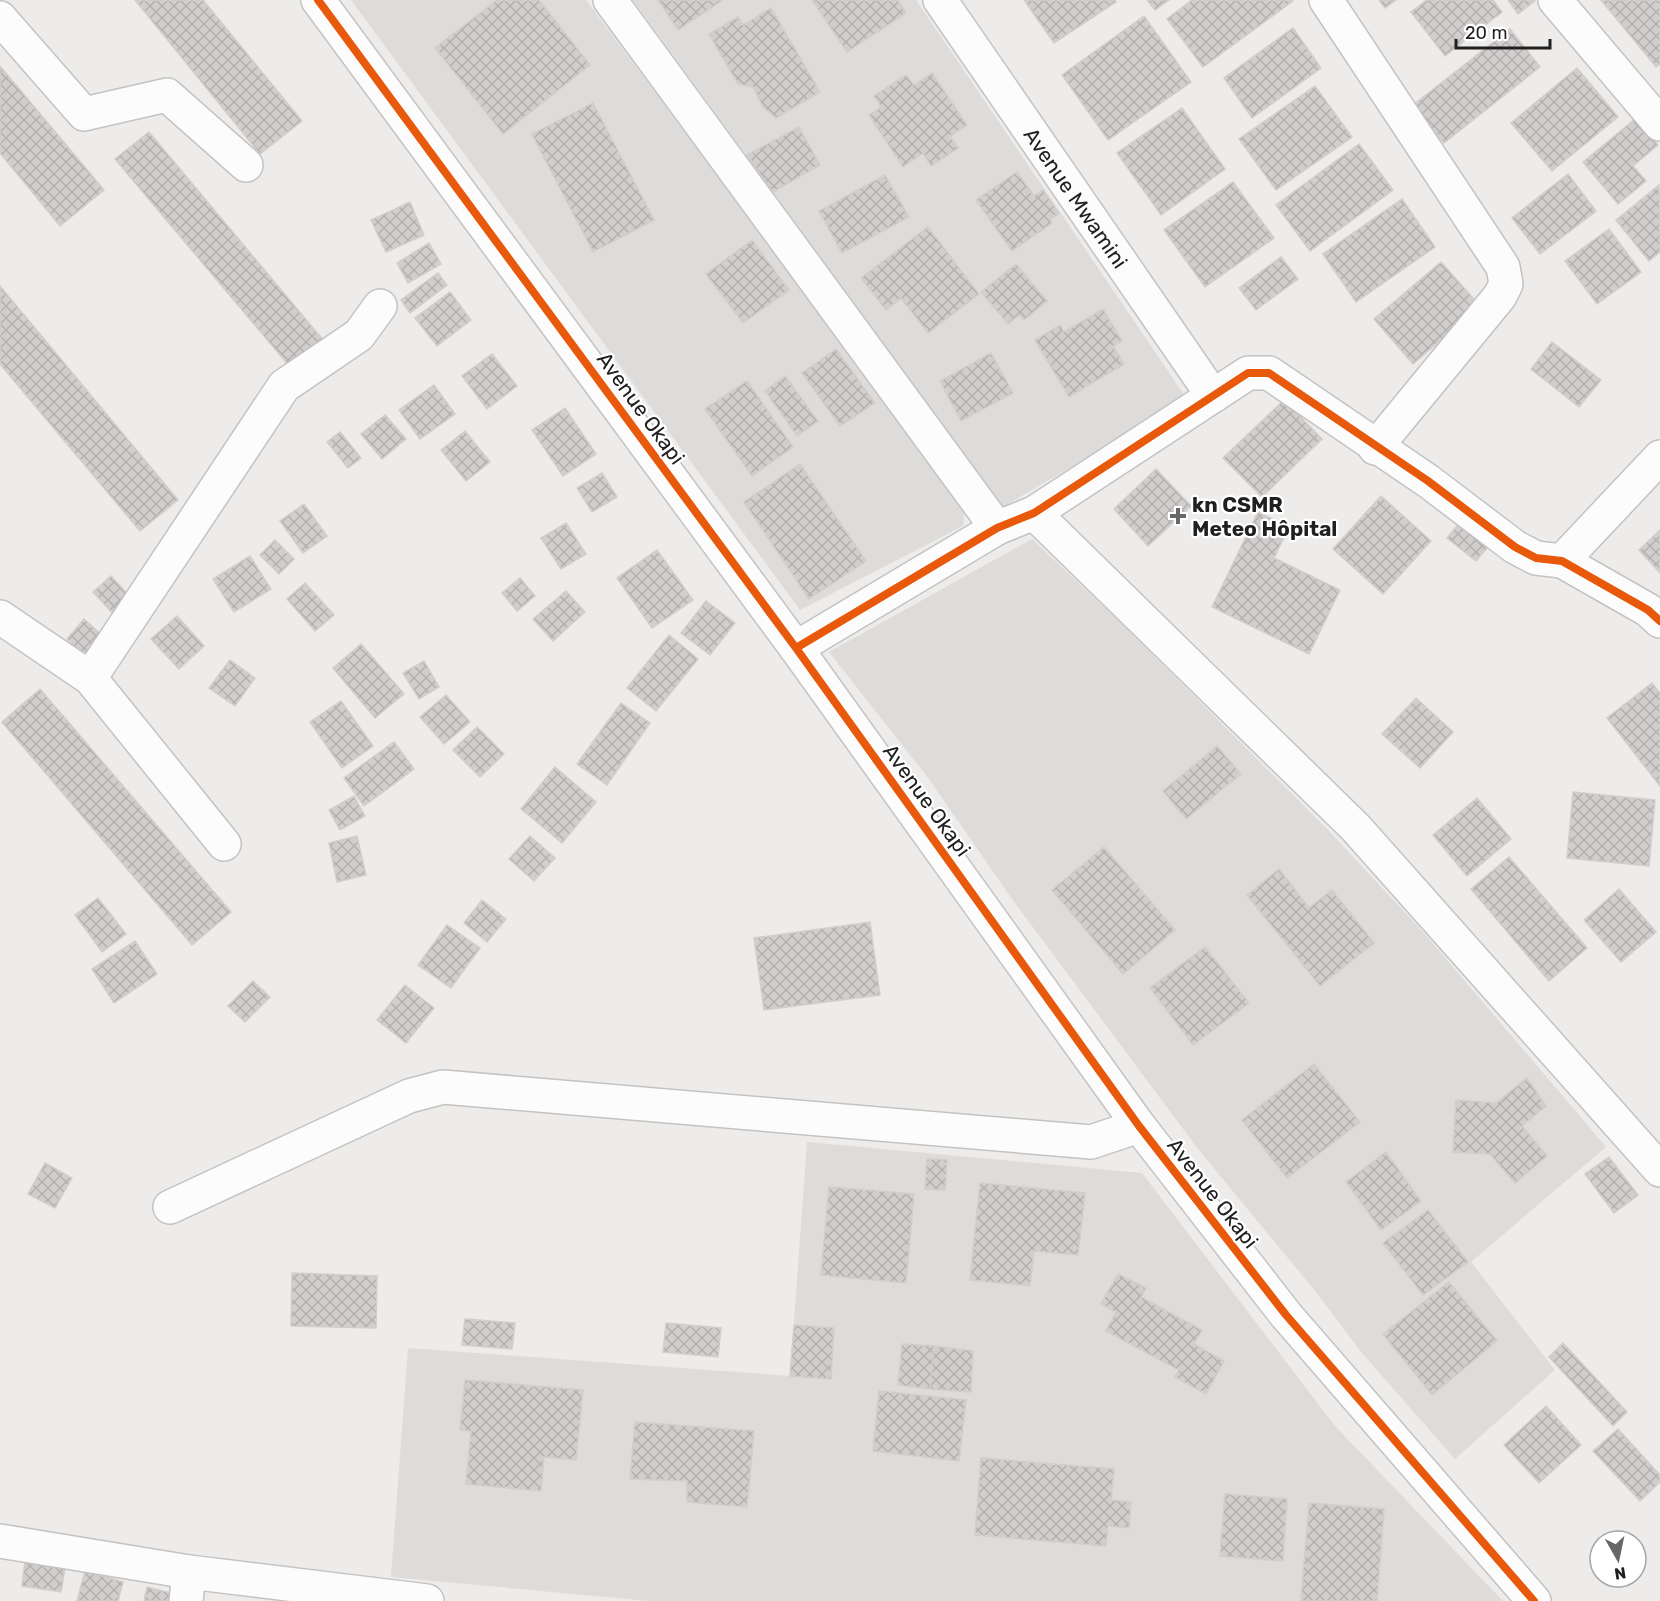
<svg xmlns="http://www.w3.org/2000/svg" width="1660" height="1601" font-family="Rubik,sans-serif">
<style>
.residential{fill:#dddcdb}
.building{fill:url(#building-cross-hatch);stroke:#d1cecc;stroke-width:1.5}
.lines{fill:none;stroke-linecap:round;stroke-linejoin:round}
.minor-casing{stroke:#c4c3c2;stroke-width:36}
.minor{stroke:#fcfcfc;stroke-width:33}
.cycleway-casing{stroke:#fff;stroke-width:11}
.cycleway{stroke:#e8590c;stroke-width:8}
.poi-dot{fill:#686767;stroke:#fff;stroke-width:2}
.labels{text-anchor:middle;dominant-baseline:central;stroke-width:4.5;stroke-linejoin:round;paint-order:stroke}
.street-label{font-size:21px;fill:#202020;stroke:#fff}
.poi-label{font-size:21px;font-weight:bold;fill:#202020;stroke:#fff;text-anchor:start}
</style>
<defs>
<pattern id="building-cross-hatch" width="8" height="8" patternUnits="userSpaceOnUse" patternTransform="scale(1.5)"><rect width="8" height="8" fill="#d1cecd"/><path d="M0 0l8 8M0 8l8-8" fill="none" stroke="#b3b1b0"/></pattern>
</defs>
<rect width="100%" height="100%" fill="#eeecea"/>
<path class="residential" d="M 351,0 L 586,0 L 965,508 L 963,526 L 800,610 Z
M 633,0 L 916,0 L 1187,399 L 1003,507 Z
M 1032,539 L 1120,622 L 1329,831 L 1424,933 L 1606,1147 L 1471,1262 L 1555,1370 L 1455,1459 L 1361,1352 L 1316,1292 L 1198,1149 L 1012,899 L 929,779 L 829,652 Z
M 807,1142 L 1142,1173 L 1335,1426 L 1503,1601 L 649,1601 L 391,1577 L 408,1348 L 790,1376 Z"/>
<path class="building" d="M 135,0 L 203,0 L 302,121 L 260,154 Z
M 497,0 L 539,0 L 590,65 L 503,134 L 435,48 Z
M 658,0 L 723,0 L 678,30 Z
M 812,0 L 898,0 L 906,13 L 847,52 Z
M 1024,0 L 1115,0 L 1116,2 L 1054,43 Z
M 1147,0 L 1169,0 L 1155,10 Z
M 1192,0 L 1292,0 L 1293,1 L 1203,67 L 1167,19 Z
M 1379,0 L 1396,0 L 1385,8 Z
M 1427,0 L 1493,0 L 1502,12 L 1445,56 L 1411,12 Z
M 1508,0 L 1535,0 L 1535,1 L 1518,14 Z
M 1601,0 L 1660,0 L 1660,64 L 1656,67 Z
M 771,8 L 820,92 L 776,118 L 763,107 L 753,87 L 738,84 L 709,34 L 738,17 L 743,25 Z
M 1144,16 L 1191,82 L 1108,140 L 1062,75 Z
M 1293,28 L 1321,68 L 1252,118 L 1224,78 Z
M 1510,29 L 1540,67 L 1444,143 L 1413,105 Z
M 0,66 L 104,190 L 60,226 L 0,153 Z
M 1577,68 L 1618,117 L 1552,171 L 1511,123 Z
M 932,73 L 967,125 L 950,136 L 958,148 L 931,166 L 923,153 L 903,167 L 869,115 L 881,107 L 874,96 L 906,75 L 914,85 Z
M 1315,86 L 1352,137 L 1276,190 L 1239,139 Z
M 593,103 L 654,220 L 593,252 L 532,134 Z
M 1182,108 L 1225,169 L 1161,215 L 1117,153 Z
M 1635,119 L 1658,145 L 1633,166 L 1646,181 L 1618,204 L 1583,162 Z
M 799,127 L 820,165 L 773,192 L 747,155 Z
M 149,132 L 339,359 L 306,386 L 115,159 Z
M 1359,144 L 1393,190 L 1310,251 L 1276,205 Z
M 1017,172 L 1034,196 L 1043,190 L 1059,213 L 1050,220 L 1052,223 L 1012,251 L 976,200 Z
M 1568,174 L 1596,211 L 1540,254 L 1512,218 Z
M 885,175 L 909,217 L 842,253 L 819,211 Z
M 1233,182 L 1274,238 L 1205,287 L 1164,230 Z
M 1659,185 L 1660,252 L 1649,261 L 1616,220 Z
M 1402,199 L 1435,247 L 1356,302 L 1323,254 Z
M 410,202 L 424,235 L 386,252 L 371,220 Z
M 928,227 L 979,294 L 928,333 L 901,298 L 886,310 L 861,278 Z
M 1609,229 L 1641,272 L 1597,304 L 1565,261 Z
M 752,240 L 789,290 L 743,323 L 706,274 Z
M 429,243 L 441,264 L 408,283 L 397,263 Z
M 1281,257 L 1298,279 L 1256,310 L 1239,288 Z
M 1441,262 L 1480,306 L 1413,364 L 1374,319 Z
M 1016,264 L 1047,301 L 1024,320 L 1019,315 L 1008,324 L 981,292 Z
M 438,273 L 447,285 L 410,313 L 401,300 Z
M 0,286 L 178,500 L 140,531 L 0,364 Z
M 450,292 L 471,320 L 437,346 L 415,318 Z
M 1103,309 L 1122,341 L 1113,346 L 1124,364 L 1069,397 L 1035,340 L 1060,325 L 1064,332 Z
M 1552,342 L 1601,380 L 1579,407 L 1531,369 Z
M 836,349 L 875,403 L 840,426 L 802,373 Z
M 991,353 L 1013,393 L 961,421 L 940,381 Z
M 492,354 L 517,386 L 487,409 L 462,376 Z
M 785,376 L 818,421 L 797,436 L 765,391 Z
M 747,381 L 793,447 L 752,476 L 705,409 Z
M 434,385 L 455,414 L 420,439 L 399,410 Z
M 1284,400 L 1322,439 L 1262,497 L 1223,458 Z
M 565,408 L 596,454 L 563,476 L 532,430 Z
M 385,415 L 406,439 L 382,459 L 361,434 Z
M 465,431 L 490,462 L 466,481 L 441,450 Z
M 340,432 L 361,458 L 348,468 L 327,442 Z
M 800,464 L 866,561 L 809,599 L 744,502 Z
M 1156,469 L 1191,506 L 1148,546 L 1114,509 Z
M 602,473 L 617,497 L 592,512 L 577,488 Z
M 1381,496 L 1431,541 L 1383,594 L 1333,549 Z
M 304,504 L 327,536 L 303,553 L 280,521 Z
M 1258,512 L 1289,527 L 1274,558 L 1340,590 L 1309,654 L 1212,607 Z
M 1463,519 L 1492,542 L 1476,561 L 1447,538 Z
M 566,523 L 586,554 L 561,569 L 541,538 Z
M 1660,530 L 1660,573 L 1639,550 Z
M 275,540 L 294,559 L 279,574 L 260,555 Z
M 657,550 L 693,600 L 652,628 L 617,578 Z
M 250,556 L 271,589 L 234,612 L 213,579 Z
M 111,576 L 134,601 L 116,617 L 93,592 Z
M 520,578 L 535,596 L 517,611 L 502,593 Z
M 305,583 L 334,615 L 315,631 L 287,599 Z
M 566,591 L 585,612 L 553,641 L 533,619 Z
M 706,601 L 735,623 L 710,655 L 681,633 Z
M 177,616 L 204,646 L 179,669 L 151,639 Z
M 84,619 L 106,639 L 87,658 L 67,639 Z
M 669,635 L 698,659 L 656,711 L 627,688 Z
M 361,644 L 404,694 L 375,718 L 333,668 Z
M 230,660 L 255,678 L 235,706 L 209,688 Z
M 424,661 L 439,687 L 419,699 L 403,673 Z
M 1652,683 L 1660,693 L 1660,786 L 1607,718 Z
M 40,689 L 231,912 L 192,945 L 2,722 Z
M 446,695 L 470,722 L 444,744 L 420,717 Z
M 1416,698 L 1453,732 L 1420,768 L 1382,734 Z
M 341,701 L 373,746 L 342,768 L 310,722 Z
M 621,703 L 650,723 L 607,785 L 577,764 Z
M 477,727 L 504,754 L 480,777 L 453,750 Z
M 394,742 L 414,769 L 364,806 L 344,778 Z
M 1217,746 L 1241,774 L 1186,819 L 1163,791 Z
M 555,767 L 596,802 L 562,843 L 521,809 Z
M 1573,792 L 1655,800 L 1649,866 L 1567,858 Z
M 354,796 L 365,816 L 340,830 L 329,810 Z
M 1477,798 L 1511,839 L 1467,876 L 1433,835 Z
M 357,836 L 366,875 L 337,882 L 329,843 Z
M 530,836 L 555,858 L 534,881 L 509,859 Z
M 1104,847 L 1175,930 L 1123,974 L 1052,890 Z
M 1509,857 L 1587,948 L 1549,981 L 1471,889 Z
M 1279,869 L 1309,908 L 1332,890 L 1374,943 L 1320,986 L 1247,895 Z
M 1619,889 L 1656,932 L 1621,962 L 1584,920 Z
M 98,898 L 126,934 L 102,952 L 75,915 Z
M 482,900 L 506,919 L 487,942 L 464,923 Z
M 870,922 L 880,995 L 764,1010 L 754,938 Z
M 447,925 L 480,948 L 451,988 L 418,965 Z
M 135,941 L 157,974 L 114,1003 L 92,969 Z
M 1205,947 L 1249,1003 L 1193,1045 L 1150,988 Z
M 253,981 L 270,997 L 245,1022 L 228,1006 Z
M 405,985 L 434,1008 L 406,1043 L 377,1020 Z
M 1314,1064 L 1360,1122 L 1287,1178 L 1242,1120 Z
M 1527,1078 L 1546,1106 L 1522,1126 L 1547,1156 L 1515,1183 L 1490,1154 L 1453,1152 L 1456,1100 L 1496,1103 Z
M 1386,1152 L 1421,1201 L 1381,1230 L 1346,1182 Z
M 1609,1157 L 1638,1195 L 1614,1213 L 1585,1174 Z
M 927,1159 L 947,1160 L 945,1190 L 925,1189 Z
M 45,1163 L 72,1178 L 55,1208 L 28,1194 Z
M 980,1183 L 1085,1193 L 1078,1255 L 1034,1251 L 1030,1286 L 970,1280 Z
M 829,1187 L 914,1194 L 906,1283 L 821,1275 Z
M 1428,1210 L 1468,1262 L 1423,1295 L 1383,1243 Z
M 292,1273 L 377,1276 L 376,1328 L 291,1326 Z
M 1118,1274 L 1146,1288 L 1141,1297 L 1202,1330 L 1194,1344 L 1224,1361 L 1206,1394 L 1175,1377 L 1179,1370 L 1106,1331 L 1116,1312 L 1101,1304 Z
M 1449,1282 L 1497,1341 L 1432,1395 L 1383,1334 Z
M 465,1319 L 515,1323 L 512,1349 L 462,1345 Z
M 666,1323 L 721,1328 L 718,1357 L 663,1352 Z
M 794,1325 L 834,1328 L 831,1379 L 790,1376 Z
M 1563,1343 L 1627,1412 L 1613,1426 L 1549,1357 Z
M 902,1344 L 934,1346 L 930,1389 L 898,1385 Z
M 934,1346 L 973,1351 L 971,1392 L 930,1389 Z
M 465,1380 L 583,1390 L 576,1460 L 544,1457 L 541,1491 L 466,1484 L 471,1431 L 460,1430 Z
M 879,1391 L 966,1400 L 959,1461 L 873,1451 Z
M 1546,1406 L 1581,1445 L 1539,1483 L 1504,1445 Z
M 635,1422 L 754,1431 L 747,1507 L 687,1502 L 687,1481 L 630,1479 Z
M 1618,1429 L 1660,1475 L 1660,1482 L 1640,1501 L 1593,1451 Z
M 981,1458 L 1114,1469 L 1111,1500 L 1131,1502 L 1129,1528 L 1108,1526 L 1106,1546 L 975,1535 Z
M 1225,1494 L 1287,1499 L 1283,1561 L 1220,1556 Z
M 1309,1503 L 1384,1509 L 1377,1601 L 1301,1601 Z
M 25,1561 L 65,1568 L 61,1592 L 22,1586 Z
M 85,1571 L 123,1582 L 118,1601 L 77,1601 Z
M 147,1587 L 179,1595 L 178,1601 L 144,1601 Z"/>
<g class="lines">
<g class="minor-casing">
<g id="minor">
<path d="M 318,0 L 796,648 L 1139,1126 L 1286,1315 L 1534,1601"/>
<path d="M 610,0 L 997,528"/>
<path id="s1" d="M 940,0 L 1213,396"/>
<path d="M 1326,0 L 1503,267 L 1506,284 L 1500,296 L 1375,448"/>
<path d="M 1555,0 L 1660,124"/>
<path d="M 0,18 L 84,114 L 167,95 L 246,165"/>
<path d="M 1034,513 L 1356,828 L 1660,1170"/>
<path d="M 1562,561 L 1660,457"/>
<path d="M 0,617 L 90,678 L 224,844"/>
<path d="M 796,648 L 997,528 L 1034,513 L 1248,373 L 1269,373 L 1428,481 L 1515,547 L 1536,558 L 1562,561 L 1648,610 L 1660,621"/>
<path d="M 90,678 L 284,386 L 359,335 L 380,306"/>
<path d="M 170,1207 L 409,1096 L 443,1087 L 1091,1142 L 1139,1126"/>
<path d="M 0,1541 L 189,1572 L 427,1601"/>
<path d="M 186,1601 L 189,1572"/>
</g>
</g>
<use href="#minor" class="minor"/>
<g class="cycleway-casing">
<path id="cycleway" d="M 318,0 L 796,648 L 1139,1126 L 1286,1315 L 1534,1601
M 796,648 L 997,528 L 1034,513 L 1248,373 L 1269,373 L 1428,481 L 1515,547 L 1536,558 L 1562,561 L 1648,610 L 1660,621"/>
</g>
<use href="#cycleway" class="cycleway"/>
</g>
<path class="poi-dot" d="M1175 507h6v6h6v6h-6v6h-6v-6h-6v-6h6z"/>
<g class="labels">
<g class="street-label">
<text stroke="none"><textPath href="#s1" startOffset="240">Avenue Mwamini</textPath></text>
<text transform="translate(641 408) rotate(54)">Avenue Okapi</text>
<text transform="translate(927 800) rotate(54)">Avenue Okapi</text>
<text transform="translate(1213 1193) rotate(52)">Avenue Okapi</text>
</g>
<g class="poi-label">
<text x="1192" y="504">kn CSMR<tspan x="1192" dy="24">Meteo Hôpital</tspan></text>
</g>
</g>
<g transform="translate(1618 1559) rotate(171)"><circle r="28" fill="#ffffff" stroke="#a6a6a6" stroke-width="1.5"/>
<path d="M0-4.5L10 22L0 15L-10 22Z" fill="#686767"/>
<text y="-9" font-size="16" font-weight="bold" text-anchor="middle" fill="#202020">N</text>
</g>
<path d="M1456 39v9h94v-9" fill="none" stroke="#202020" stroke-width="3"/>
<text x="1465" y="39" font-size="18" fill="#202020" stroke="#ffffff" stroke-width="4.5" paint-order="stroke">20 m</text>
</svg>
